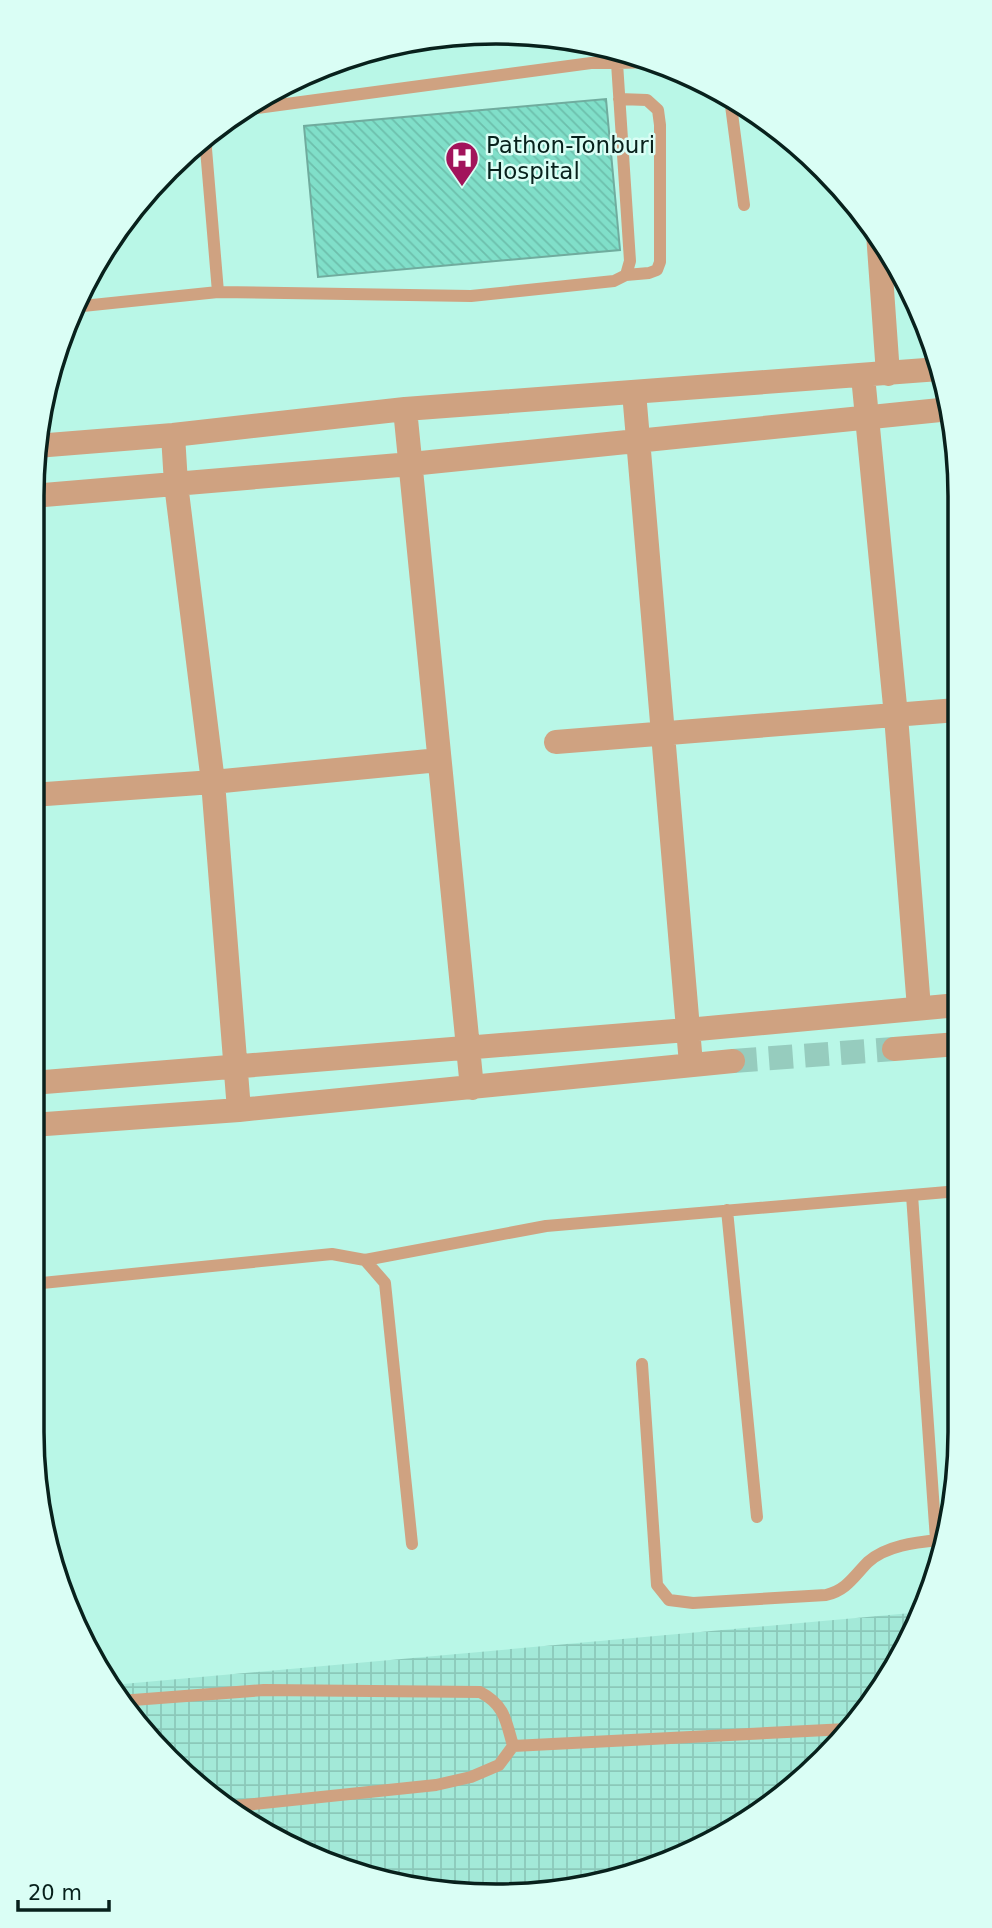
<svg xmlns="http://www.w3.org/2000/svg" width="992" height="1928" font-family="'DejaVu Sans',sans-serif">
<style>
.industrial{fill:url(#industrial-grid)}
.building{fill:url(#building-back-hatch);stroke:#70ac9e;stroke-width:2}
.lines{fill:none;stroke-linecap:round;stroke-linejoin:round}
.minor-tunnel{stroke:#96ccbe;stroke-width:24;stroke-dasharray:24 12;stroke-linecap:butt}
.service{stroke:#cfa281;stroke-width:12}
.minor{stroke:#cfa281;stroke-width:24}
.labels{text-anchor:middle;dominant-baseline:central;stroke-width:5;stroke-linejoin:round;paint-order:stroke}
.poi-label{font-size:23px;fill:#08211c;stroke:#dafef5;text-anchor:start}
.rim{fill:none;stroke:#08211c;stroke-width:3.5}
</style>
<defs>
<pattern id="industrial-grid" width="8" height="8" patternUnits="userSpaceOnUse" patternTransform="scale(1.75)"><rect width="8" height="8" fill="#a3e9d8"/><path d="M0 4h8M4 0v8" fill="none" stroke="#8bc8b9"/></pattern>
<pattern id="building-back-hatch" width="6" height="6" patternUnits="userSpaceOnUse" patternTransform="scale(1.75)"><rect width="6" height="6" fill="#80dfc9"/><path d="M-1 5l2 2M0 0l6 6M5-1l2 2" fill="none" stroke="#6dbfac"/></pattern>
</defs>
<rect width="100%" height="100%" fill="#b9f7e7"/>
<path class="industrial" d="M 922,1612 L 912,1638 L 824,1761 L 701,1849 L 556,1893 L 465,1895 L 376,1881 L 238,1818 L 128,1715 L 112,1685 Z"/>
<path class="building" d="M 606,99 L 620,250 L 318,277 L 304,126 Z"/>
<g class="lines">
<path class="minor-tunnel" d="M 733,1061 L 894,1049"/>
<path class="service" d="M 617,63 L 654,62
M 730,98 L 744,205
M 619,99 L 647,100 L 658,110 L 660,125 L 660,262 L 657,270 L 649,273 L 626,275
M 207,134 L 206,149 L 218,292
M 73,307 L 218,292 L 471,296 L 614,281 L 626,275 L 630,261 L 617,63 L 591,63 L 242,110
M 912,1195 L 936,1540
M 727,1210 L 757,1517
M 365,1260 L 546,1226 L 959,1191
M 32,1284 L 332,1254 L 365,1260 L 385,1283 L 412,1544
M 642,1364 L 657,1585 L 669,1600 L 693,1603 L 826,1595 C 847,1590 854,1576 868,1562 C 888,1544 921,1542 947,1539
M 120,1701 L 264,1690 L 480,1692 C 505,1705 506,1721 513,1746
M 226,1807 L 436,1785 L 471,1777 L 499,1765 L 513,1746 L 847,1729"/>
<path class="minor" d="M 878,233 L 888,374
M 863,376 L 896,716 L 919,1008
M 634,392 L 691,1064
M 405,409 L 472,1088
M 173,435 L 176,484 L 213,782 L 239,1110
M 36,446 L 173,435 L 405,409 L 939,369
M 32,496 L 411,464 L 950,409
M 556,742 L 957,710
M 32,795 L 213,782 L 439,760
M 894,1049 L 958,1044
M 32,1083 L 687,1030 L 958,1005
M 32,1125 L 239,1110 L 733,1061"/>
</g>
<defs>
<g id="hospital-pin" transform="scale(1.75)"><path d="M0 17L-7.5 6A9.5 9.5 0 1 1 7.5 6Z" fill="#a2145b" stroke="#dafef5"/><path d="M-5-5h3v3.5h4V-5h3V5h-3V1.5h-4V5h-3Z" fill="#fff"/></g>
</defs>
<g fill-rule="evenodd">
<use href="#hospital-pin" x="462" y="158"/>
</g>
<g class="labels">
<g class="poi-label">
<text x="486" y="145">Pathon-Tonburi<tspan x="486" dy="26">Hospital</tspan></text>
</g>
</g>
<path d="M0 0H992V1928H0ZM496 44H496A452 452 0 0 1 948 496V1432A452 452 0 0 1 496 1884H496A452 452 0 0 1 44 1432V496A452 452 0 0 1 496 44Z" fill="#dafef5" fill-rule="evenodd"/>
<path class="rim" d="M496 44H496A452 452 0 0 1 948 496V1432A452 452 0 0 1 496 1884H496A452 452 0 0 1 44 1432V496A452 452 0 0 1 496 44Z"/>
<path d="M18 1900v10h91v-10" fill="none" stroke="#08211c" stroke-width="3.5"/>
<text x="28" y="1900" font-size="21" fill="#08211c" stroke="#dafef5" stroke-width="5" paint-order="stroke">20 m</text>
</svg>
